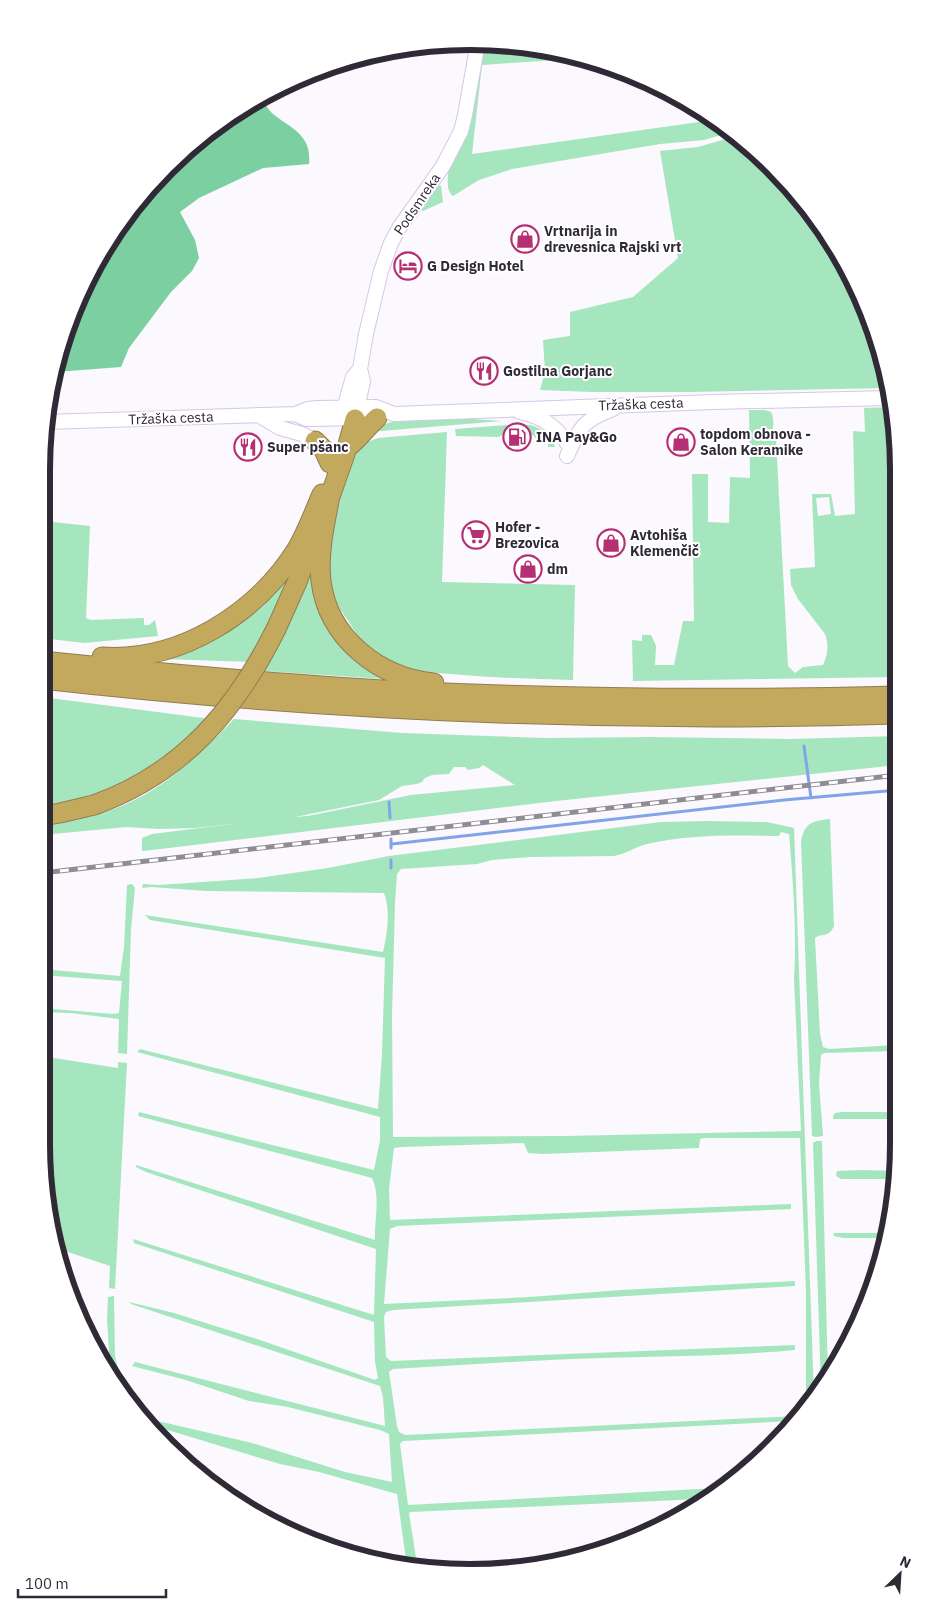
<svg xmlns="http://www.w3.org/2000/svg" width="940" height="1614" font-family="'IBM Plex Sans',sans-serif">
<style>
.green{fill:#a5e6bf;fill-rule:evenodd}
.forest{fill:#7ccfa0}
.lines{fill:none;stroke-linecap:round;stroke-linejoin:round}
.stream{stroke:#81a4e8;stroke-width:3}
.secondary-casing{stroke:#d6c7e7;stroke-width:16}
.highway-casing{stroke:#907d50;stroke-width:21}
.secondary{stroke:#fff;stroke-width:14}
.highway{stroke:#c3a95e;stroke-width:19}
.rail-casing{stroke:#908c95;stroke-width:5}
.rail{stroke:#fff;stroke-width:3;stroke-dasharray:9;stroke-linecap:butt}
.highway-bridge-casing{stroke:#907d50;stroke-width:21;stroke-linecap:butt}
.highway-bridge{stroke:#c3a95e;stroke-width:19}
.labels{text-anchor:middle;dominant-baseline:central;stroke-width:4;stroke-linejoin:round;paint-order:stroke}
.street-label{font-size:14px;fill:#302a37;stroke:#fff}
.poi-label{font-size:14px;font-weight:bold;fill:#302a37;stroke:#fff;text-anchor:start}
.rim{fill:none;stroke:#302a37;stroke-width:6}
</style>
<rect width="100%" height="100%" fill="#fbf8fe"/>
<path class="green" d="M 482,42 L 553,49 L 583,58 L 482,65 L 472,154 L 699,122 L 700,113 L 687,102 L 708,113 L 731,132 L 704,140 L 660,144 L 512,169 L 479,180 L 453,196 C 446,191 448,180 448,172 Z
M 736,136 L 773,167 L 841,255 L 876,332 L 878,340 L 875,342 L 879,346 L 884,377 L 885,378 L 887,388 L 691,392 L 592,392 L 540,390 L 545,372 L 543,340 L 570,336 L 570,312 L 633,297 L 678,258 L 660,151 L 698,147 Z
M 437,185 L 441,186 L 443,202 L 423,211 L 420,210 Z
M 891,407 L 895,427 L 898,473 L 898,677 L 633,681 L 632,640 L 642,641 L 642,635 L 651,635 L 656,646 L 655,665 L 674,665 L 683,621 L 694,621 L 692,474 L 708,474 L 708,522 L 729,523 L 730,477 L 750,478 L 749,410 L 765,410 L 771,412 C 776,421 770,430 776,440 L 788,666 L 795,673 L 803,667 L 823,665 C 828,654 829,645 825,634 L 798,599 L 791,585 L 790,569 L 815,567 L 812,494 L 831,494 L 835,516 L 855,514 L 853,431 L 865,432 L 864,408 ZM 829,497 L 831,514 L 818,516 L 816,498 Z
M 457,418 L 502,421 L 369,432 C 393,415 429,419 457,418 Z
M 519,424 C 535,424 550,431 555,447 L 548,447 L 548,438 L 536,438 L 530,433 L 507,432 L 499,437 L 456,436 L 455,429 Z
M 447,432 L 442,582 L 575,585 L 573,680 C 537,679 500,678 463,675 C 438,673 412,672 389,661 C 372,653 358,638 349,622 C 342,612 334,601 332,589 C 323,544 341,485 360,445 L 378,438 Z
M 53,522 L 90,526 L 86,618 L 91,620 L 144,618 L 144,625 L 149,625 L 155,620 L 158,636 L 84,643 L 42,638 L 42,574 L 51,574 Z
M 313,558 L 326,623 L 343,648 L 363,666 L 385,679 L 264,671 L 278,646 Z
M 295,566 L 252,662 L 162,659 L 244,619 L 264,605 Z
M 42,697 L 211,719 C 195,733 180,749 163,760 C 126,785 85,799 42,808 Z
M 234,719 L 402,733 L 546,738 L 650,737 L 791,739 L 898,736 L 898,765 L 556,801 L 152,850 L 142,851 L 142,838 L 152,834 L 232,824 L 195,828 L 158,829 L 127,827 L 42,835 L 42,825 C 67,821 92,817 116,808 C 163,791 200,754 234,719 ZM 483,765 L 515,785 L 411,795 L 308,816 L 295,817 L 379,800 L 402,786 L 417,784 L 422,782 L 425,778 L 432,775 L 449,774 L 454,767 L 465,767 L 468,770 L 479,768 Z
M 898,817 L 898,997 L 892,818 Z
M 830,819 L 834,926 C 828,939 823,932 815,938 L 820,1034 L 823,1047 L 829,1049 L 896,1045 L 898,1043 L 898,1051 L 824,1053 L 821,1055 L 819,1083 L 823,1136 L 816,1137 L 812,1136 L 801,841 C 805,822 813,821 830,819 Z
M 706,821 L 767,822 L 794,828 L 814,1396 L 806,1405 L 806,1292 L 800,1138 L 704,1138 L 700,1139 L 699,1148 L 542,1154 L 528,1153 L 524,1143 L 402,1147 L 394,1148 L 389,1189 L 390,1220 L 791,1204 L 791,1209 L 397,1226 L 390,1229 L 384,1304 L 530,1297 L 621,1290 L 795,1281 L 795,1286 L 393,1310 L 386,1312 L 384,1317 L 386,1357 L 391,1361 L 795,1345 L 795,1350 C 731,1356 666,1356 602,1358 C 532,1360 463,1365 393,1369 L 389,1372 L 397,1426 L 399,1432 L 405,1435 L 797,1416 L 792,1421 L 403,1441 L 400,1444 L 408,1505 L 717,1488 L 701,1499 L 411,1512 L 409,1513 L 417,1564 C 376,1560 344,1551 306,1534 L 371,1553 L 406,1560 L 397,1494 L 319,1472 L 280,1464 L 151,1425 L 145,1418 L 252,1443 L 345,1472 L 392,1482 L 389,1434 L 380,1430 L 288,1407 L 249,1401 L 186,1380 L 132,1366 L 135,1362 L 385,1426 L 383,1397 L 380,1386 L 131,1304 L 129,1302 L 174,1313 L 260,1340 L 375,1380 L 378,1378 L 375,1362 L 374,1322 L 134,1243 L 133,1239 L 374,1315 L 376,1249 L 146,1172 L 136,1167 L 136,1165 L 375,1240 C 374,1220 381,1197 372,1178 L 138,1116 L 139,1112 L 374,1170 L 380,1140 L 380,1117 L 137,1052 L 140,1049 L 378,1109 L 382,1054 L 385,958 L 150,920 L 145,915 L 383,952 C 387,934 391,911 384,893 L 206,891 L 152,887 L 142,888 L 143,884 L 159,885 L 258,878 L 328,868 L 389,856 L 661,822 ZM 781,832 L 789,834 C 793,882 797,931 794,979 L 801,1131 L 566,1136 L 393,1137 L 392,1016 L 395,903 L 397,874 L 401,869 L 477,864 L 492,860 L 531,857 L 614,856 C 626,854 635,847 647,844 C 690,834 735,835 779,836 Z
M 132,884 L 135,888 L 131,930 L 127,1054 L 118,1053 L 119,1019 L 71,1013 L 41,1012 L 41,1008 L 113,1014 L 119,1013 L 122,981 L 41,975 L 41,969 L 120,976 L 124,947 L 127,885 Z
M 41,1056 L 118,1068 L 118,1062 L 127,1063 L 115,1289 L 109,1288 L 110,1266 L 59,1249 L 41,1144 Z
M 841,1112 L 898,1112 L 898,1119 L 833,1119 L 833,1116 L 835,1113 Z
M 816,1141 L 822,1141 L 828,1379 L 821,1389 L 813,1143 Z
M 861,1170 L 898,1171 L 896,1179 L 841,1179 L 836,1176 L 837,1171 Z
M 833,1233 L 886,1233 L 885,1238 L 843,1238 L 834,1236 Z
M 114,1296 L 115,1356 L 124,1394 L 110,1367 L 107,1319 L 108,1297 Z"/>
<path class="forest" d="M 262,98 C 265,103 268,110 273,114 C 292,129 312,135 309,164 L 263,168 L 199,198 L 180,212 L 195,240 L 199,258 L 192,271 L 171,292 L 129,348 L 121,367 L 56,372 L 64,332 L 113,232 L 167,167 L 232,114 Z"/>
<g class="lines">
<path class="stream" d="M 804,746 L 811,798
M 389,802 L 390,818
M 392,844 L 784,800 L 898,790
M 391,848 L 391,839
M 391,860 L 391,868"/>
<g class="secondary-casing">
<path id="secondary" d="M 520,412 C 542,417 555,425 567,443
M 296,414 L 306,419 L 364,418
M 356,414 L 363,381 L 360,369 L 366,334 L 381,271 L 391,243 L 399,228 L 443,166 L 461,131 L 465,115 L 478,42
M 260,416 L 280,428 L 302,434 L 315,441
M 342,416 L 353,377 L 360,369
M 46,422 L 296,414 L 308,409 L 317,408 L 376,407 L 394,414 L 713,402 L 889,398
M 567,456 C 580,427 583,420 613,409"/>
</g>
<g class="highway-casing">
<path id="highway" d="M 315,441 L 324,450 L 330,463
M 348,447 C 359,438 366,428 377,418
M 329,501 C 324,527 318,554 321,581 C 328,638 379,678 434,683
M 325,511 L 347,448 L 355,419
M 277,627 L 297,582 L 313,538
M 102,657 C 180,662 256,614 297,549 C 307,532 314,513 322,494
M 42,661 C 168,674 293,686 420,692 C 579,699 738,700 898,696
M 42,679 C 326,711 612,723 898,714
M 42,816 L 60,813 L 94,805"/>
</g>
<use href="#secondary" class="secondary"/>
<use href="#highway" class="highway"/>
<g class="rail-casing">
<path id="rail" d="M 42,873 L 898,775"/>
</g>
<use href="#rail" class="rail"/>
<g class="highway-bridge-casing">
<path id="highway-bridge" d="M 94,805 C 183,773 236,710 277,627"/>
</g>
<use href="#highway-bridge" class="highway-bridge"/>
</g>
<defs>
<g id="shop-ring" transform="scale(1.4375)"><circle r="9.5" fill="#fff" stroke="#b62f73" stroke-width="1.5"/><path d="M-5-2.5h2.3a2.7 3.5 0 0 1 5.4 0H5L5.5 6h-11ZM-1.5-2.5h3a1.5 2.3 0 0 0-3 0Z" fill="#b62f73"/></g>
<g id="hotel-ring" transform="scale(1.4375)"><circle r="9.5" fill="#fff" stroke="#b62f73" stroke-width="1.5"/><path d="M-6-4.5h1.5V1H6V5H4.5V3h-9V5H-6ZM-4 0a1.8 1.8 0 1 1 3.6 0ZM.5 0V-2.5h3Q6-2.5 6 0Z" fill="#b62f73"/></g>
<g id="restaurant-ring" transform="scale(1.4375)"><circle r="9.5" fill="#fff" stroke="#b62f73" stroke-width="1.5"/><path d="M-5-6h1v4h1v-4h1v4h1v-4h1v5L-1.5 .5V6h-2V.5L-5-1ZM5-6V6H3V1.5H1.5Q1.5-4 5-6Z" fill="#b62f73"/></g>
<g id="fuel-ring" transform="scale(1.4375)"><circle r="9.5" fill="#fff" stroke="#b62f73" stroke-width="1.5"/><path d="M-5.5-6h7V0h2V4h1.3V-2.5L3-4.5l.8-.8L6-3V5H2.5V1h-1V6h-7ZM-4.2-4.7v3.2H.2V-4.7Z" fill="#b62f73"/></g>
<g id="supermarket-ring" transform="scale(1.4375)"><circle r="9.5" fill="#fff" stroke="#b62f73" stroke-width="1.5"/><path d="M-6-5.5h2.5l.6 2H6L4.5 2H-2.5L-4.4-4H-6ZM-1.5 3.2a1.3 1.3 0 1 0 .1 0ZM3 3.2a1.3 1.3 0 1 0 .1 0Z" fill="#b62f73"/></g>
</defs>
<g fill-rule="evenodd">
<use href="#shop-ring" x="525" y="239"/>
<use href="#hotel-ring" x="408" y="266"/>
<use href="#restaurant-ring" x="484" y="371"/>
<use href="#fuel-ring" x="517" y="437"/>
<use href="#shop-ring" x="681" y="442"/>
<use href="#restaurant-ring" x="248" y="447"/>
<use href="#supermarket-ring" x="476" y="535"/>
<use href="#shop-ring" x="611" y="543"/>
<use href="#shop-ring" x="528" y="569"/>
</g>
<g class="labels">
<g class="street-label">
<text transform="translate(417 204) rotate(-56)">Podsmreka</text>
<text transform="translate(641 404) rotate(-2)">Tržaška cesta</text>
<text transform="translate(171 418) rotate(-2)">Tržaška cesta</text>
</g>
<g class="poi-label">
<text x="544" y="231">Vrtnarija in<tspan x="544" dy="16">drevesnica Rajski vrt</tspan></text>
<text x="427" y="266">G Design Hotel</text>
<text x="503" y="371">Gostilna Gorjanc</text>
<text x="700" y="434">topdom obnova -<tspan x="700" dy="16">Salon Keramike</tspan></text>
<text x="536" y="437">INA Pay&amp;Go</text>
<text x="267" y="447">Super pšanc</text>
<text x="495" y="527">Hofer -<tspan x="495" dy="16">Brezovica</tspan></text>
<text x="630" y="535">Avtohiša<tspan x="630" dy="16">Klemenčič</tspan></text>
<text x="547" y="569">dm</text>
</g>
</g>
<path d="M0 0H940V1614H0ZM470 50H470A420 420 0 0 1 890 470V1144A420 420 0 0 1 470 1564H470A420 420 0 0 1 50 1144V470A420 420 0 0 1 470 50Z" fill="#fff" fill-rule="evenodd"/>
<path class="rim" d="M470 50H470A420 420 0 0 1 890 470V1144A420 420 0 0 1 470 1564H470A420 420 0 0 1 50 1144V470A420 420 0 0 1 470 50Z"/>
<g transform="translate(900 1574) rotate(25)" stroke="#ffffff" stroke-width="4" paint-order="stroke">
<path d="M0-4L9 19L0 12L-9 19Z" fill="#302a37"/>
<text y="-8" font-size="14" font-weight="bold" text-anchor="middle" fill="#302a37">N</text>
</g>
<path d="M18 1589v8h148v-8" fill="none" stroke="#302a37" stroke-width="2.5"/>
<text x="25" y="1589" font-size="15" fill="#302a37" stroke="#ffffff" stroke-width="4" paint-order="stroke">100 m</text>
</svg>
